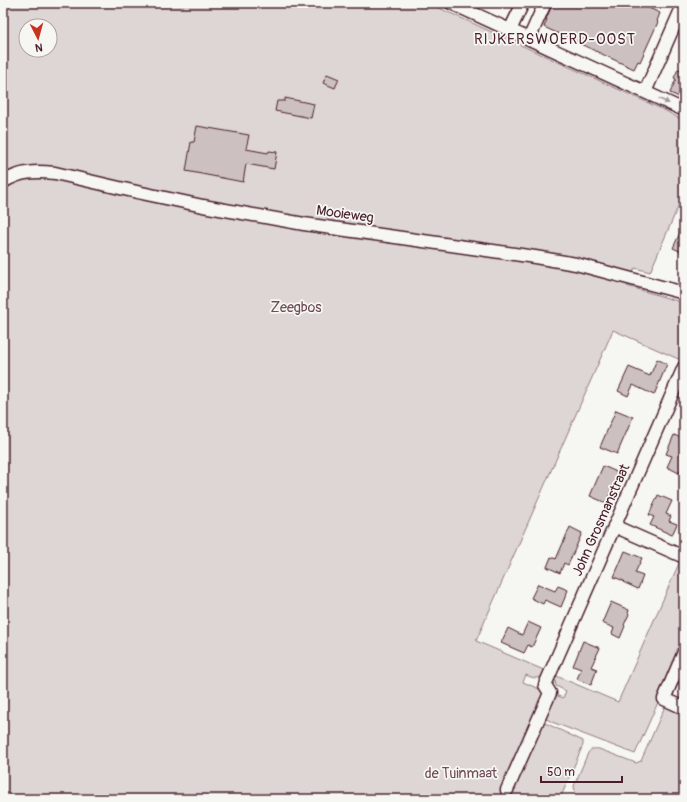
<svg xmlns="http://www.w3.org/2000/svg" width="687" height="802" font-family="Pangolin,sans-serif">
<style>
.green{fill:#ddd6d5;stroke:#947a80;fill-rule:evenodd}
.building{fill:#ccc1c0;stroke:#4a1f2b}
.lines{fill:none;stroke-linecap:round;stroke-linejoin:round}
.minor-casing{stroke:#4a1f2b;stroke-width:15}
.minor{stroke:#f6f6f2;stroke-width:12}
.oneway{fill:#a99598}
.labels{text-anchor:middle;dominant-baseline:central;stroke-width:3.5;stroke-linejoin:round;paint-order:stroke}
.street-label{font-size:14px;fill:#4a1f2b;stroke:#f6f6f2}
.park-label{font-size:14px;fill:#6f4d56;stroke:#f6f6f2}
.neighbourhood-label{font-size:15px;letter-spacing:1px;fill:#4a1f2b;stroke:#f6f6f2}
</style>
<rect width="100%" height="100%" fill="#f6f6f2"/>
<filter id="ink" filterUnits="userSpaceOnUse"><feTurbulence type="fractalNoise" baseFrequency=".025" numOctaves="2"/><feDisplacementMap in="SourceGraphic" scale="8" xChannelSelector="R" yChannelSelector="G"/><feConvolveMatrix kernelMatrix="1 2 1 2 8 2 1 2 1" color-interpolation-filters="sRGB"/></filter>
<g filter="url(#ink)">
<path class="green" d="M 3,3 L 428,3 L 664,110 L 684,121 L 684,193 L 650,272 L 635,268 L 627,286 L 684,303 L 684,358 L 683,361 L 613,330 L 476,641 L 546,671 C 541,680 534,679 526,675 L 523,682 L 546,692 L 541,721 L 583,741 L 583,745 L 560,799 L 3,799 L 3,181 L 7,173 L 3,172 ZM 26,26 L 50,26 L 50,50 L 26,50 Z
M 680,561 L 684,563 L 684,644 L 635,754 L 552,722 L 543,717 L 553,694 L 563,698 L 566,691 L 556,686 L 554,675 L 618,702 Z
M 666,704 L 684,711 L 684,799 L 573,799 L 575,792 L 574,786 L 588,753 C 591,749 594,748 599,749 L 636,763 L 641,761 Z"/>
<path class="building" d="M 553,3 L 638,3 L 660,13 L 657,21 L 658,22 L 640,62 L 638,61 L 634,69 L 544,27 L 547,19 L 546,19 Z
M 684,61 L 684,99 L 670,93 L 676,79 L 674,78 L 678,69 L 680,70 Z
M 327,74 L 339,79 L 335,88 L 323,83 Z
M 285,98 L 314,104 L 311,118 L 275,111 L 277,101 L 285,101 Z
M 197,126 L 249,135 L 246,149 L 268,153 L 269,151 L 277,152 L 274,169 L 246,164 L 243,182 L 186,171 L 191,142 L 194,142 Z
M 684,224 L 684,253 L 673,248 Z
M 657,359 L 667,364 L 654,395 L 633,385 L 628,396 L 618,391 L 629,367 L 650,376 Z
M 616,410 L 633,417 L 617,454 L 600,447 Z
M 674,435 L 684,439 L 684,446 L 680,455 L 684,457 L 684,462 L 679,473 L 667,467 L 672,456 L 666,454 Z
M 603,466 L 619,473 L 606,503 L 590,496 Z
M 658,495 L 672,501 L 666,514 L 671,516 L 669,521 L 677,524 L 672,535 L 650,525 L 654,517 L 649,515 Z
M 570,527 L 582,533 L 568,565 L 564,563 L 560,573 L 547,567 L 551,557 L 556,559 Z
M 625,551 L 642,558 L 635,573 L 643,576 L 638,589 L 623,582 L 624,581 L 614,577 Z
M 538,584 L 555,591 L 558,586 L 568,590 L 561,607 L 545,600 L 543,604 L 531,598 Z
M 611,602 L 629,610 L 628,613 L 629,614 L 624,625 L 625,626 L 620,638 L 612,634 L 614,628 L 602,623 Z
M 528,622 L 541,628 L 532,647 L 528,645 L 524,653 L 501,643 L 508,628 L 522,635 Z
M 583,641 L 600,648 L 591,667 L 597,669 L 591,685 L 577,679 L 581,669 L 573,666 Z"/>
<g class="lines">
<g class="minor-casing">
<path id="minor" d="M 451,3 L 684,110
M 510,30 L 523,3
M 529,39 L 545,3
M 645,92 L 684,3
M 3,182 C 21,171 35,171 55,173 L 137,192 L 203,206 L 304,224 L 535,257 L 576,264 L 684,293
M 614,526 L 684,557
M 684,652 L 664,699 L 684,708
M 507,790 L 550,693 L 545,685 L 684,367"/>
</g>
<use href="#minor" class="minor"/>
</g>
<defs><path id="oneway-solid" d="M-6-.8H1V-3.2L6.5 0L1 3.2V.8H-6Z"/></defs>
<use class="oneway" href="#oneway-solid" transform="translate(664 101) rotate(25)"/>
</g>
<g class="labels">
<g class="street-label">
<text transform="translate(345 214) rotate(8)">Mooieweg</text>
<text transform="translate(601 520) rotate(-66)">John Grosmanstraat</text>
</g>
<g class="park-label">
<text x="296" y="307">Zeegbos</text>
<text x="461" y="773">de Tuinmaat</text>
</g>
<g class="neighbourhood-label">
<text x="555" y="39">RIJKERSWOERD-OOST</text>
</g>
</g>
<rect width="687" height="802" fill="none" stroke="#f6f6f2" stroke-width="16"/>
<rect x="8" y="8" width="671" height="786" fill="none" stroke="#4a1f2b" stroke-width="1.5" filter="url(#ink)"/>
<g transform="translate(38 38) rotate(174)"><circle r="19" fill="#f6f6f2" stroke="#b1a0a2"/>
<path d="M0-3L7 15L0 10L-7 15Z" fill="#c8321e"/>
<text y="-6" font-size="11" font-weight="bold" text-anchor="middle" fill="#4a1f2b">N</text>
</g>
<path d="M541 776v6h81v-6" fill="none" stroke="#4a1f2b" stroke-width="2"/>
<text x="547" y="776" font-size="12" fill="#4a1f2b" stroke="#f6f6f2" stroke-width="3" paint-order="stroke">50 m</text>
</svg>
